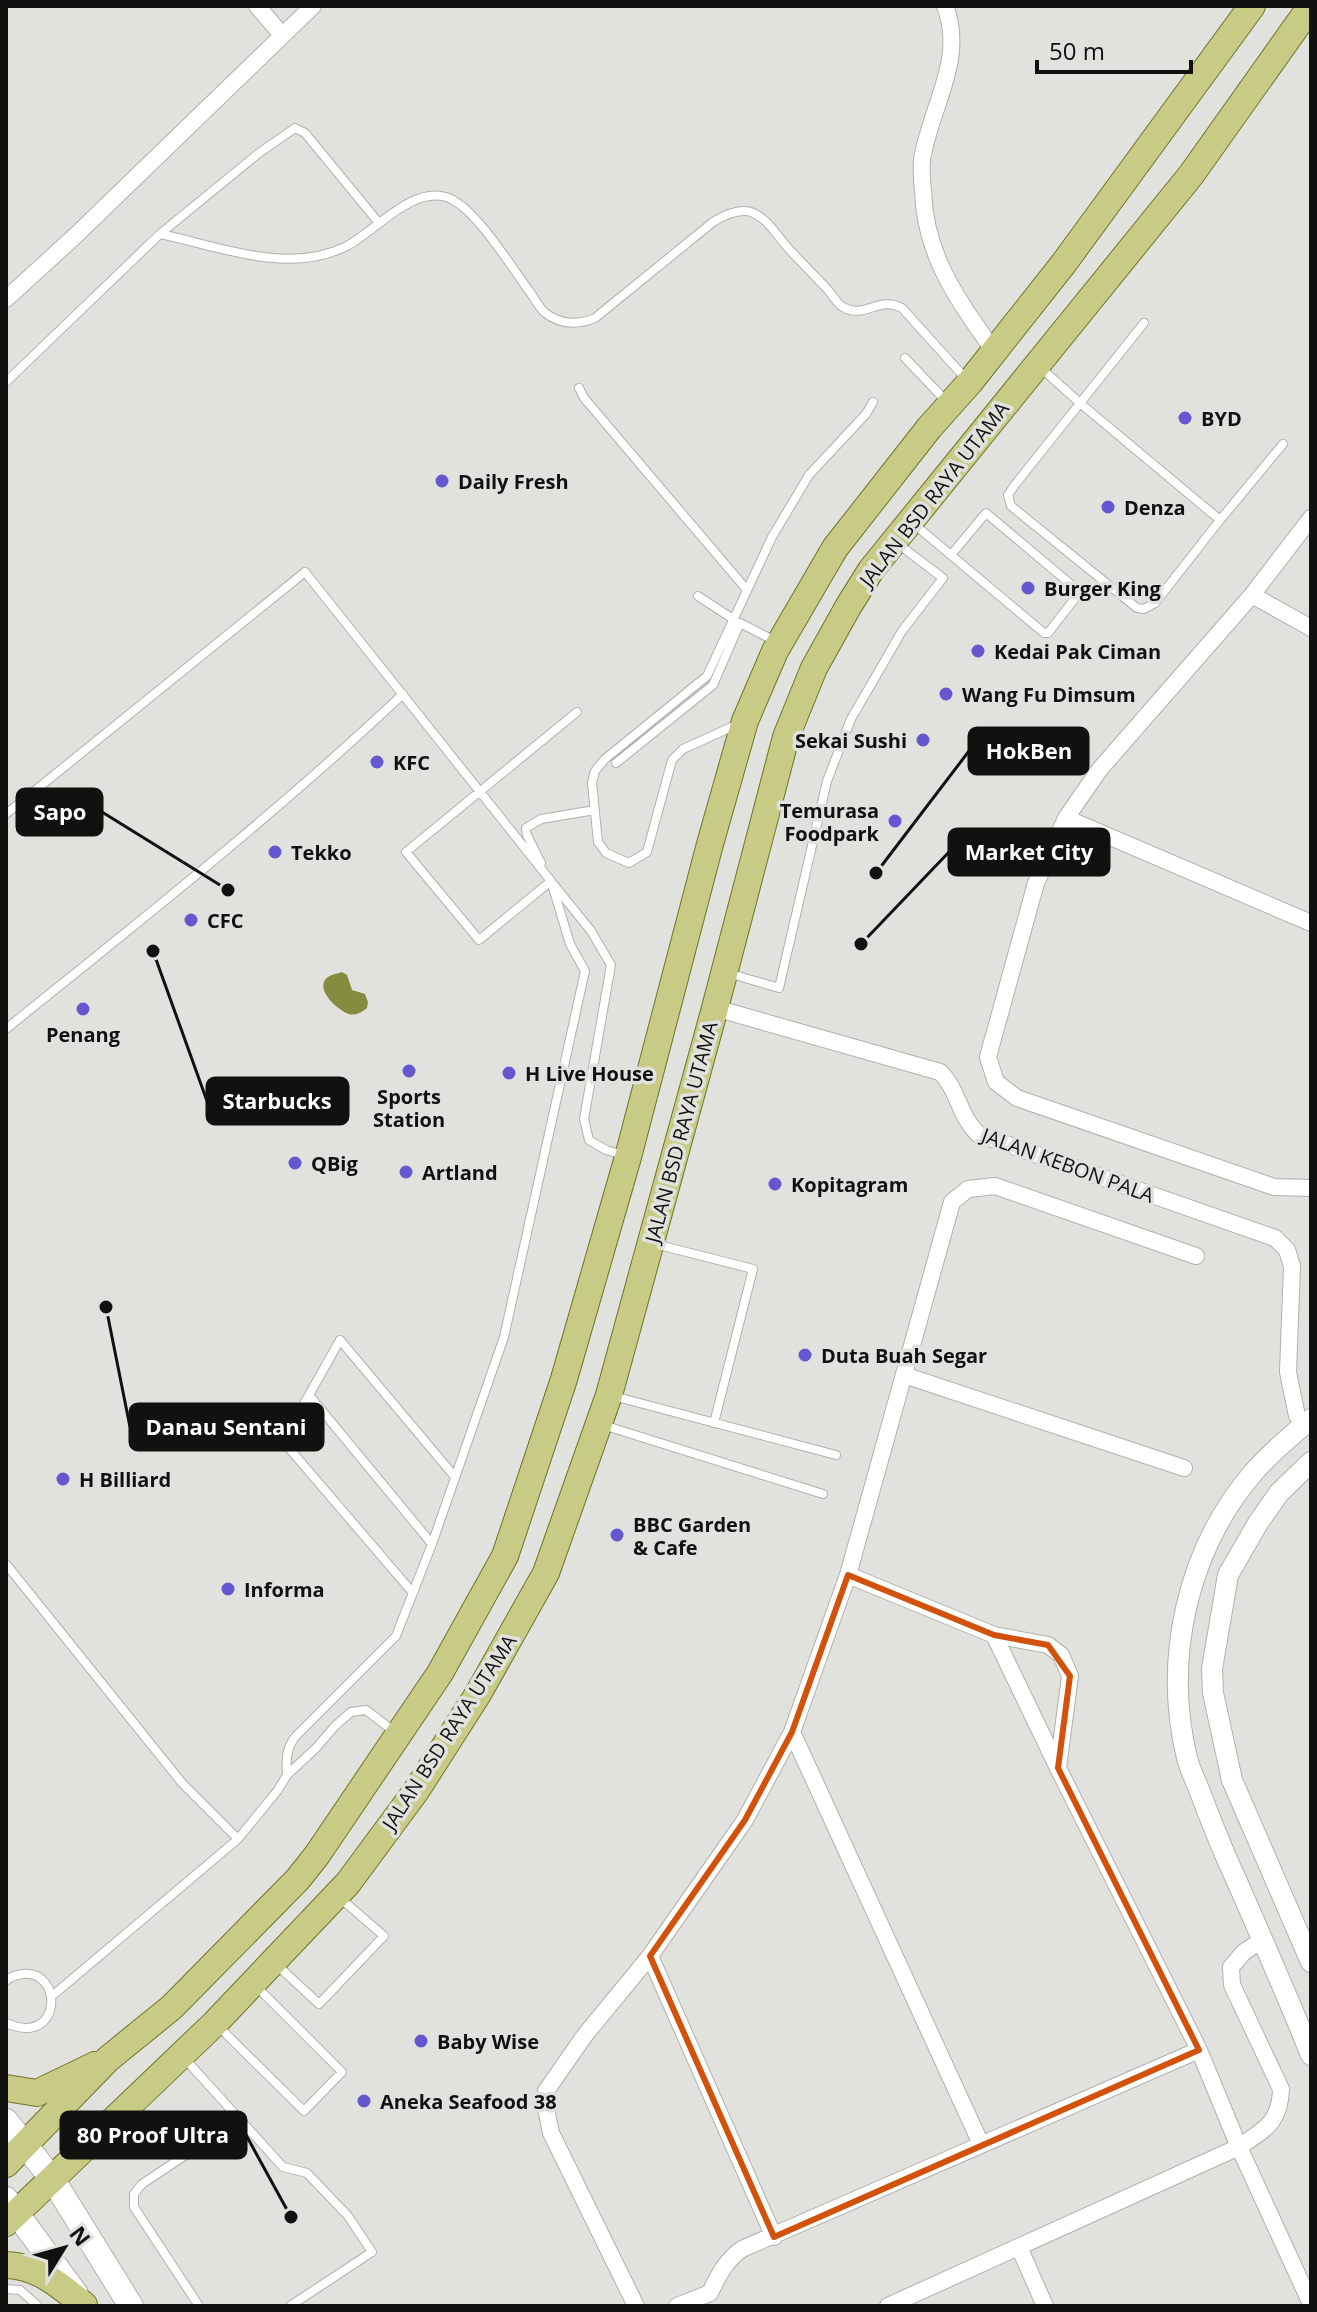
<svg xmlns="http://www.w3.org/2000/svg" width="1317" height="2312" font-family="'Open Sans',sans-serif">
<style>
.water{fill:#858c40}
.lines{fill:none;stroke-linecap:round;stroke-linejoin:round}
.service-casing{stroke:#b0b1ae;stroke-width:10}
.minor-casing{stroke:#b0b1ae;stroke-width:18}
.tertiary-casing{stroke:#b0b1ae;stroke-width:22}
.secondary-casing{stroke:#b0b1ae;stroke-width:26}
.primary-casing{stroke:#6f7427;stroke-width:28}
.service{stroke:#fff;stroke-width:8}
.minor{stroke:#fff;stroke-width:16}
.tertiary{stroke:#fff;stroke-width:20}
.secondary{stroke:#fff;stroke-width:24}
.primary{stroke:#c7cb85;stroke-width:26}
.marked{fill:none;stroke:#d2520c;stroke-width:6;stroke-linejoin:round}
.poi-dot{fill:#6657d0;stroke:#e1e2de;stroke-width:3}
.labels{text-anchor:middle;dominant-baseline:central;stroke-width:7;stroke-linejoin:round;paint-order:stroke}
.poi-label{font-size:20px;font-weight:bold;fill:#111110;stroke:#e1e2de;text-anchor:start}
.street-label{font-size:20px;fill:#111110;stroke:#e1e2de}
.leader{fill:none;stroke:#111110;stroke-width:3}
.callout-dot{fill:#111110;stroke:#e1e2de;stroke-width:3}
.callout{fill:#111110;stroke:#111110;stroke-width:3}
.callout-label{font-size:22px;text-anchor:middle;font-weight:bold;fill:#fff}
</style>
<rect width="100%" height="100%" fill="#e1e2de"/>
<path class="water" d="M 342,972 L 347,975 L 352,990 L 365,994 L 368,1002 L 367,1008 C 362,1012 356,1016 349,1014 C 339,1011 317,992 325,980 C 328,975 336,974 342,972 Z"/>
<g class="lines">
<g class="service-casing">
<path id="service" d="M 160,234 L 259,153 L 295,128 L 305,133 L 379,223
M 1144,323 L 1014,486 L 1008,495 L 1011,506 L 1137,608 L 1144,609 L 1155,603 L 1220,520
M 905,358 L 946,401
M 1041,368 L 1080,403 L 1220,520 L 1283,444
M 6,382 L 160,234 C 219,246 286,275 345,247 C 375,232 410,187 446,197 C 474,205 511,267 530,292 C 534,298 539,307 544,312 C 560,325 578,325 595,318 L 713,222 C 754,197 763,218 788,248 C 801,262 814,275 827,289 C 832,294 837,304 843,307 C 864,320 879,295 902,308 L 966,379
M 579,388 L 584,398 L 747,590
M 915,525 L 1044,633 L 1048,633 L 1080,592 L 986,513 L 951,555
M 698,596 L 733,619
M 736,725 L 683,749 L 672,760 L 647,852 L 629,863 L 606,853 L 598,842 L 592,783 L 595,771 L 605,759 L 707,676 L 772,537 L 809,475 L 866,414 L 873,402
M 616,763 L 713,685 L 740,623 L 775,641
M 6,814 L 305,572 L 551,881 L 570,944 L 585,971 L 504,1337 L 432,1544 L 396,1636 L 295,1737 C 286,1749 286,1760 287,1775
M 541,863 L 527,835 L 526,828 L 541,819 L 595,810
M 551,881 L 479,940 L 406,852 L 577,712
M 554,885 L 591,931 L 611,965 L 584,1119 L 589,1140 L 606,1150 L 624,1155
M 728,973 L 779,988 L 827,781 L 851,719 L 902,631 L 943,578 L 898,544
M 6,1029 C 141,920 277,813 403,694
M 655,1244 L 753,1269 L 714,1423
M 309,1395 L 282,1440 L 413,1593
M 613,1396 L 836,1455
M 603,1425 L 823,1494
M 432,1544 L 309,1395 L 340,1340 L 455,1477
M 6,1564 L 182,1783 L 238,1839
M 277,1965 L 319,2004 L 384,1936 L 339,1897
M 6,1981 C 11,1976 16,1975 23,1974 C 64,1970 62,2048 6,2023
M 52,1996 L 238,1839 L 278,1790 L 287,1775 L 316,1748 L 335,1726 L 351,1712 L 366,1710 L 396,1733
M 218,2026 L 304,2111 L 342,2072 L 255,1985
M 185,2059 L 283,2167 L 307,2173 L 348,2216 L 372,2252 L 290,2306
M 6,2289 L 20,2290 L 38,2306
M 199,2306 L 134,2207 L 134,2194 L 142,2184 L 240,2119"/>
</g>
<g class="minor-casing">
<path id="minor" d="M 257,6 L 282,35
M 945,6 C 966,60 930,107 922,160 C 921,170 922,181 923,191 C 925,256 958,300 994,351
M 6,299 L 74,237 L 313,6
M 1311,518 L 1252,595 L 1100,769 L 1066,818 L 1036,883 L 988,1057 L 996,1082 L 1017,1098 L 1274,1187 L 1311,1188
M 1252,595 L 1311,628
M 1066,818 L 1311,923
M 715,1008 L 940,1072 C 958,1089 959,1116 978,1134 L 1275,1238 L 1287,1250 L 1292,1266 L 1288,1372 L 1297,1416
M 1196,1256 L 995,1186 L 968,1189 L 952,1202 L 848,1575 L 994,1635 L 1058,1768 L 1199,2050
M 904,1375 L 1184,1468
M 994,1635 L 1048,1645 L 1061,1655 L 1070,1676 L 1058,1768
M 792,1732 L 981,2144
M 1263,1939 L 1244,1952 L 1231,1967 L 1232,1985 L 1281,2089 C 1280,2123 1265,2129 1239,2147 L 1311,2304
M 650,1956 L 774,2237
M 1019,2247 L 1045,2306
M 636,2306 L 551,2133 L 545,2104 L 546,2091 L 585,2035 L 650,1956 L 745,1820 L 792,1732 L 848,1575
M 677,2306 L 710,2293 C 718,2276 726,2260 742,2249 L 1199,2050 L 1239,2147 L 888,2306"/>
</g>
<g class="tertiary-casing">
<path id="tertiary" d="M 1311,1419 C 1291,1436 1270,1453 1253,1473 C 1187,1550 1163,1659 1187,1758 C 1190,1770 1196,1781 1200,1792 C 1211,1821 1222,1849 1235,1877 C 1261,1936 1287,1995 1311,2055
M 1311,1462 L 1279,1493 L 1258,1523 L 1228,1575 L 1212,1669 L 1213,1693 L 1232,1780 L 1311,1962"/>
</g>
<g class="secondary-casing">
<path id="secondary" d="M 6,2121 L 53,2180 L 131,2306
M 6,2199 L 76,2294"/>
</g>
<g class="primary-casing">
<path id="primary" d="M 6,2088 L 37,2093 L 95,2065
M 6,2164 L 108,2059 L 172,2007 L 298,1879 L 317,1855 L 440,1673 L 505,1556 L 564,1379 L 628,1157 L 710,844 L 745,721 L 775,651 L 835,548 L 929,428 L 970,382 L 1064,263 L 1252,6
M 6,2223 L 215,2023 L 348,1883 L 416,1791 L 478,1694 L 546,1573 L 609,1395 L 715,1008 L 786,737 L 814,668 L 848,607 L 871,570 L 1191,175 L 1311,6
M 6,2265 C 39,2266 60,2286 84,2305"/>
</g>
<use href="#service" class="service"/>
<use href="#minor" class="minor"/>
<use href="#tertiary" class="tertiary"/>
<use href="#secondary" class="secondary"/>
<use href="#primary" class="primary"/>
</g>
<path class="marked" d="M 848,1575 L 994,1635 L 1048,1645 L 1070,1676 L 1058,1768 L 1199,2050 L 774,2237 L 650,1956 L 745,1820 L 792,1732 Z"/>
<g class="poi-dot">
<circle cx="1185" cy="418" r="8"/>
<circle cx="442" cy="481" r="8"/>
<circle cx="1108" cy="507" r="8"/>
<circle cx="1028" cy="588" r="8"/>
<circle cx="978" cy="651" r="8"/>
<circle cx="946" cy="694" r="8"/>
<circle cx="923" cy="740" r="8"/>
<circle cx="377" cy="762" r="8"/>
<circle cx="895" cy="821" r="8"/>
<circle cx="275" cy="852" r="8"/>
<circle cx="191" cy="920" r="8"/>
<circle cx="83" cy="1009" r="8"/>
<circle cx="409" cy="1071" r="8"/>
<circle cx="509" cy="1073" r="8"/>
<circle cx="295" cy="1163" r="8"/>
<circle cx="406" cy="1172" r="8"/>
<circle cx="775" cy="1184" r="8"/>
<circle cx="805" cy="1355" r="8"/>
<circle cx="63" cy="1479" r="8"/>
<circle cx="617" cy="1535" r="8"/>
<circle cx="228" cy="1589" r="8"/>
<circle cx="421" cy="2041" r="8"/>
<circle cx="364" cy="2101" r="8"/>
</g>
<g class="labels">
<g class="poi-label">
<text x="1201" y="418">BYD</text>
<text x="458" y="481">Daily Fresh</text>
<text x="1124" y="507">Denza</text>
<text x="1044" y="588">Burger King</text>
<text x="994" y="651">Kedai Pak Ciman</text>
<text x="962" y="694">Wang Fu Dimsum</text>
<text x="907" y="740" text-anchor="end">Sekai Sushi</text>
<text x="393" y="762">KFC</text>
<text x="879" y="810" text-anchor="end">Temurasa<tspan x="879" dy="23">Foodpark</tspan></text>
<text x="291" y="852">Tekko</text>
<text x="207" y="920">CFC</text>
<text x="83" y="1034" text-anchor="middle">Penang</text>
<text x="525" y="1073">H Live House</text>
<text x="409" y="1096" text-anchor="middle">Sports<tspan x="409" dy="23">Station</tspan></text>
<text x="311" y="1163">QBig</text>
<text x="422" y="1172">Artland</text>
<text x="791" y="1184">Kopitagram</text>
<text x="821" y="1355">Duta Buah Segar</text>
<text x="79" y="1479">H Billiard</text>
<text x="633" y="1524">BBC Garden<tspan x="633" dy="23">&amp; Cafe</tspan></text>
<text x="244" y="1589">Informa</text>
<text x="437" y="2041">Baby Wise</text>
<text x="380" y="2101">Aneka Seafood 38</text>
</g>
<g class="street-label">
<text transform="translate(934 494) rotate(-52)">JALAN BSD RAYA UTAMA</text>
<text transform="translate(681 1132) rotate(-75)">JALAN BSD RAYA UTAMA</text>
<text transform="translate(1068 1165) rotate(20)">JALAN KEBON PALA</text>
<text transform="translate(449 1732) rotate(-57)">JALAN BSD RAYA UTAMA</text>
</g>
</g>
<path class="leader" d="M876 873L969 751M228 890L102 812M861 944L949 852M153 951L207 1101M106 1307L130 1427M291 2217L246 2135"/>
<g class="callout-dot">
<circle cx="876" cy="873" r="8"/>
<circle cx="228" cy="890" r="8"/>
<circle cx="861" cy="944" r="8"/>
<circle cx="153" cy="951" r="8"/>
<circle cx="106" cy="1307" r="8"/>
<circle cx="291" cy="2217" r="8"/>
</g>
<g class="callout">
<rect x="969" y="728" width="119" height="46" rx="8"/>
<rect x="17" y="789" width="85" height="46" rx="8"/>
<rect x="949" y="829" width="160" height="46" rx="8"/>
<rect x="207" y="1078" width="141" height="46" rx="8"/>
<rect x="130" y="1404" width="193" height="46" rx="8"/>
<rect x="61" y="2112" width="185" height="46" rx="8"/>
</g>
<g class="callout-label">
<text x="1029" y="759">HokBen</text>
<text x="60" y="820">Sapo</text>
<text x="1029" y="860">Market City</text>
<text x="277" y="1109">Starbucks</text>
<text x="226" y="1435">Danau Sentani</text>
<text x="153" y="2143">80 Proof Ultra</text>
</g>
<rect width="1317" height="2312" fill="none" stroke="#111110" stroke-width="16"/>
<g transform="translate(64 2248) rotate(53)" stroke="#e1e2de" stroke-width="6" paint-order="stroke">
<path d="M0-6L14 30L0 20L-14 30Z" fill="#111110"/>
<text y="-12" font-size="22" font-weight="bold" text-anchor="middle" fill="#111110">N</text>
</g>
<path d="M1037 60v12h154v-12" fill="none" stroke="#111110" stroke-width="4"/>
<text x="1049" y="60" font-size="24" fill="#111110" stroke="#e1e2de" stroke-width="6" paint-order="stroke">50 m</text>
</svg>
